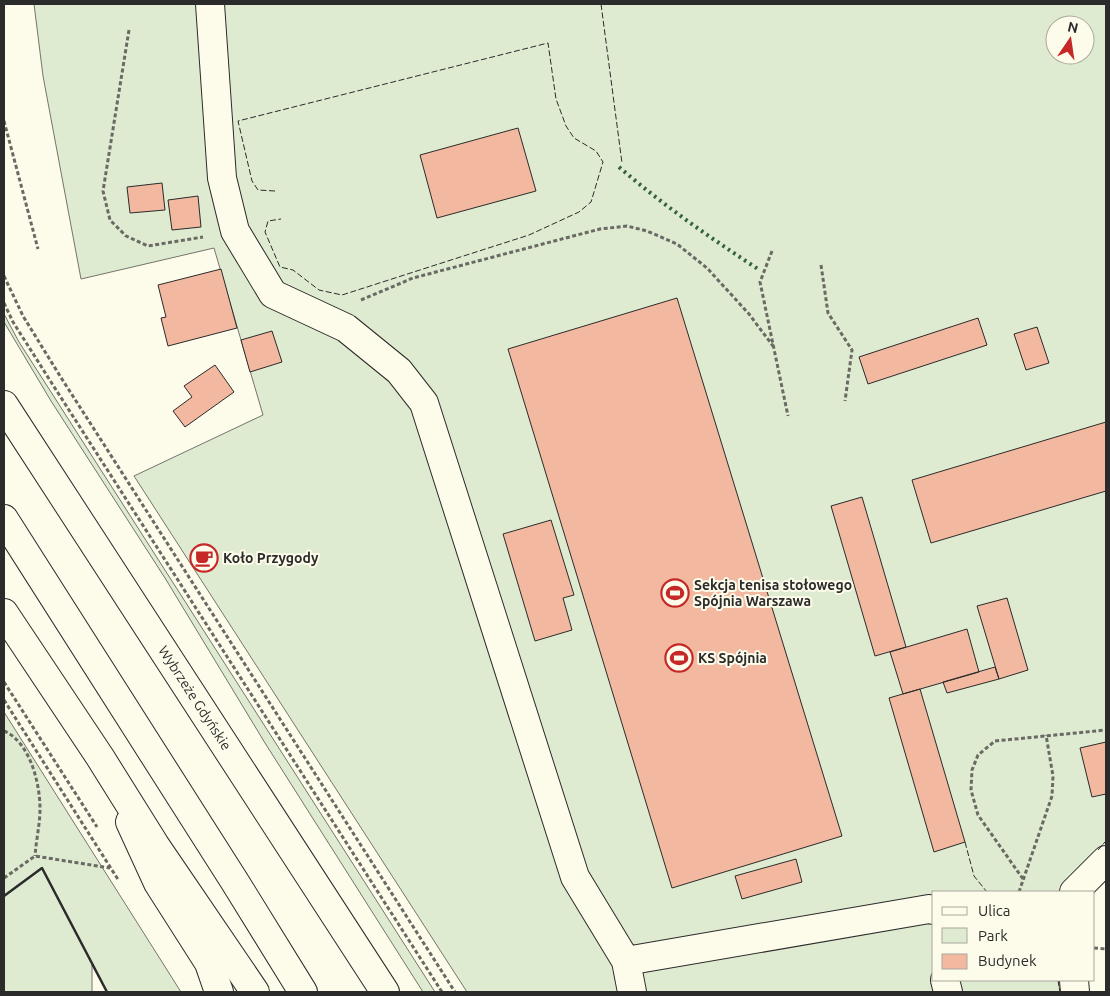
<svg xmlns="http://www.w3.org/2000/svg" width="1110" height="996" font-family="Ubuntu,sans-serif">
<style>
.green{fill:#deebd1;stroke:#74746e;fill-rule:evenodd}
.building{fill:#f2b8a0;stroke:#2b2b2b}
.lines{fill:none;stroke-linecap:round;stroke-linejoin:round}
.minor-casing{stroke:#2b2b2b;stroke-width:30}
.major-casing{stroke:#2b2b2b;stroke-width:30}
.path{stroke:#6a6964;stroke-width:3;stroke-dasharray:4 2.5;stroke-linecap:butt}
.minor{stroke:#fdfbea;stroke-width:28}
.major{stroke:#fdfbea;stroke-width:28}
.hedge{stroke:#34623c;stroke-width:4;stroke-dasharray:2.5 4;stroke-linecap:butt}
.fence{stroke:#2b2b2b;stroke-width:1;stroke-dasharray:6 2.5;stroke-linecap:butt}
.wall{stroke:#2b2b2b;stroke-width:2.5}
.labels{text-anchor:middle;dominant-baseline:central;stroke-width:4;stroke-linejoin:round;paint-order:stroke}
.poi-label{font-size:14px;font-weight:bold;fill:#2b2b2b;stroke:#fdfbea;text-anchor:start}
.street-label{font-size:14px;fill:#2b2b2b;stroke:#fdfbea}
</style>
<rect width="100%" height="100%" fill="#fdfbea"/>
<path class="green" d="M 34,4 L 1106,4 L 1106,841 L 1060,892 L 934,892 L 934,980 L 1058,980 L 1060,992 L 467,992 L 134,476 L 263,415 L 214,248 L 81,279 L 43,76 ZM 1055,25 L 1085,25 L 1085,55 L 1055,55 Z
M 4,314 L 19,342 L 435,992 L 423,992 L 265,743 L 165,578 L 51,401 L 4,322 Z
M 4,712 L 181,992 L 107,992 L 92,965 L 92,992 L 4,992 Z"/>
<path class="building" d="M 518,128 L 536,191 L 437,218 L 420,155 Z
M 162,183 L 165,210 L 130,213 L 127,187 Z
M 198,196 L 201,227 L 172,230 L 168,200 Z
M 221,269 L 237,328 L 168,346 L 161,318 L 166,317 L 158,285 Z
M 677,298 L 842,836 L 672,888 L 508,349 Z
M 978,318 L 987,345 L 868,384 L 859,357 Z
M 1037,327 L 1049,363 L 1026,370 L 1014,334 Z
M 272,331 L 282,362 L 250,372 L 241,340 Z
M 215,365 L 234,392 L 185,427 L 173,411 L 192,397 L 184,386 Z
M 1106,422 L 1106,491 L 931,543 L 912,480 Z
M 862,497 L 906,647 L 875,656 L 831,506 Z
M 551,520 L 574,595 L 563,598 L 572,630 L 535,641 L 503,534 Z
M 1007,598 L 1028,670 L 999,679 L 977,606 Z
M 967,629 L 979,672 L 903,694 L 890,652 Z
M 995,667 L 999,679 L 947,693 L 943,682 Z
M 920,689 L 965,842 L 934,852 L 889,698 Z
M 1106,742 L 1106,794 L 1092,797 L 1080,748 Z
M 796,859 L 802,882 L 742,899 L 735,876 Z"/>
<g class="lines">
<g class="minor-casing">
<path id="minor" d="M 210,4 L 222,178 L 235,231 L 273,294 L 346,328 L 399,371 L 424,403 L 575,877 L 626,961 L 632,992
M 130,822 L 158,883 L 209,963 L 219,992
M 1074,892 L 1106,860
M 626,961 L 929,909 L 934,910
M 945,980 L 948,992
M 1074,980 L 1075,992"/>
</g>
<g class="major-casing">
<path id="major" d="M 4,405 L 385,992
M 4,519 L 235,882 L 303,992
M 4,613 L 100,757 L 155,845 L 255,992"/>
</g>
<path class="path" d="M 129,30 L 103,191 L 110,220 L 126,236 L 148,246 L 203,237
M 4,121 L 38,249
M 772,251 L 760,282 L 788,416
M 821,265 L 828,313 L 852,350 L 845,401
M 4,276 L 23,316 L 60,376 L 455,992
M 361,300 L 413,278 L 600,229 L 627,226 L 647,231 L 677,244 L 707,268 L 749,314 L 773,346
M 4,303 L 13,322 L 51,382 L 442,992
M 4,682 L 97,827
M 4,700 L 119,881
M 4,731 C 30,742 40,783 40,809 C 40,824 36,841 35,856
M 4,878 L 35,856 L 110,868
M 1023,879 L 978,815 L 971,790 L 972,770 L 978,755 L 995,741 L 1106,730
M 1019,892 L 1052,796 L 1053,776 L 1046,735
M 1094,948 L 1106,949"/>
<use href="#minor" class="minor"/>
<use href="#major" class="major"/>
<path class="hedge" d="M 619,167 C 663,205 709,237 758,269"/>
<path class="fence" d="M 601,4 L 622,163
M 275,191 L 258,190 L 252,181 L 238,121 L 548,43 L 556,99 L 566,126 L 574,138 L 596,151 L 603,162 L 591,202 L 579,212 L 529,235 L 342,295 L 319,290 L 293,270 L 280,267 L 265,232 L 268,221 L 281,219
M 965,842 L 974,876 L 987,892
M 1098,850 L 1106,841
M 1058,980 L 1060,992"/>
<path class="wall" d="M 4,896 L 42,868 L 107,992"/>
</g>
<defs>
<g id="cafe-ring" transform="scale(1.4375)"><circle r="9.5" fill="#fdfbea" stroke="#c62828" stroke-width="1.5"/><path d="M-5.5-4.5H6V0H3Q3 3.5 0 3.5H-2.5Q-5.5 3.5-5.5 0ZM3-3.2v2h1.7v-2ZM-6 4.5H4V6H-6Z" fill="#c62828"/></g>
<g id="stadium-ring" transform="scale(1.4375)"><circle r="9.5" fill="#fdfbea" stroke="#c62828" stroke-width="1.5"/><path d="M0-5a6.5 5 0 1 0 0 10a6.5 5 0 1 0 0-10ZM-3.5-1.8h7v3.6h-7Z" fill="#c62828"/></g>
</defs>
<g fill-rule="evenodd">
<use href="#cafe-ring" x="204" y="558"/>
<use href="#stadium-ring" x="675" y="593"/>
<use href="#stadium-ring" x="679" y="658"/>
</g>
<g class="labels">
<g class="poi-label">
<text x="223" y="558">Koło Przygody</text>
<text x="694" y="585">Sekcja tenisa stołowego<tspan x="694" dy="16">Spójnia Warszawa</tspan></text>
<text x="698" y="658">KS Spójnia</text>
</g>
<g class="street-label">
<text transform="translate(195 698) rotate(57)">Wybrzeże Gdyńskie</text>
</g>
</g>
<rect width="1110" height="996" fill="none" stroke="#2b2b2b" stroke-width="10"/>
<rect x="932" y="891" width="162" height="90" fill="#fdfbea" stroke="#a9a89e"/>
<rect x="942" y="907" width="25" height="8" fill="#fdfbea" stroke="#a9a89e"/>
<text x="978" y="916" font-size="15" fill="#2b2b2b">Ulica</text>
<rect x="942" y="928" width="25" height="15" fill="#deebd1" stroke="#a9a89e"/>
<text x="978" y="941" font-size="15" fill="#2b2b2b">Park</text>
<rect x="942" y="954" width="25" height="15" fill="#f2b8a0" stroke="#a9a89e"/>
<text x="978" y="966" font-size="15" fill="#2b2b2b">Budynek</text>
<g transform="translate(1070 40) rotate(13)"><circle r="24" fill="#fdfbea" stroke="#a9a89e"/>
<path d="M0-4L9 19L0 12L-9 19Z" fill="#c62828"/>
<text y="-8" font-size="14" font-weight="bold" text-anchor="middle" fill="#2b2b2b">N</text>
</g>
</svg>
